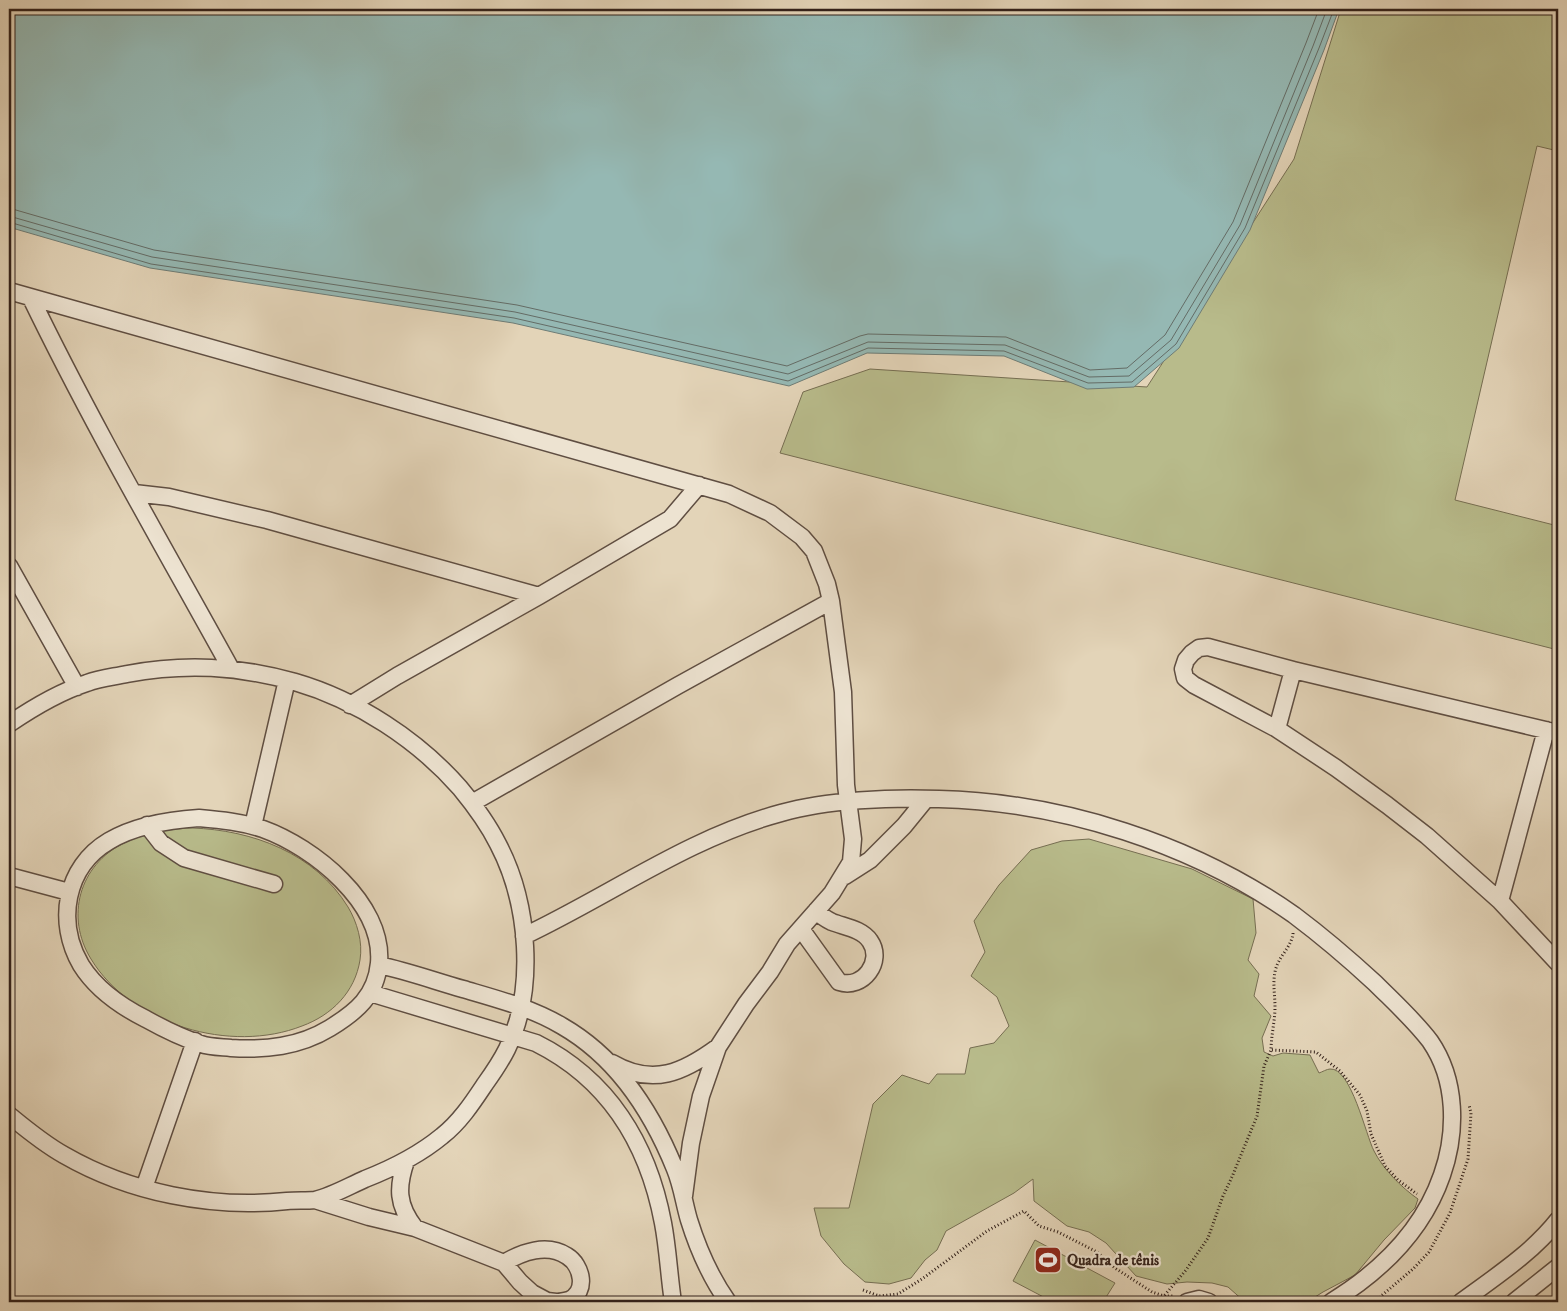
<svg xmlns="http://www.w3.org/2000/svg" width="1567" height="1311" font-family="'IM FELL DW Pica',serif">
<style>
.green{fill:#b8bb8b;stroke:#766e52}
.water{fill:#95b8b3;stroke:#6e7c76}
.lines{fill:none;stroke-linecap:round;stroke-linejoin:round}
.shore{stroke:#646c66;stroke-width:1}
.minor-casing{stroke:#5f4e42;stroke-width:19}
.path{stroke:#33211a;stroke-width:3;stroke-dasharray:1 2.5;stroke-linecap:butt}
.minor{stroke:#ede3d1;stroke-width:16}
.labels{text-anchor:middle;dominant-baseline:central;stroke-width:4.5;stroke-linejoin:round;paint-order:stroke}
.poi-label{font-size:15px;font-weight:bold;fill:#33211a;stroke:#ede3d1;text-anchor:start}
</style>
<rect width="100%" height="100%" fill="#e3d4b8"/>
<filter id="stains"><feTurbulence type="fractalNoise" baseFrequency=".004" numOctaves="4"/><feColorMatrix values="0 0 0 0 .2 0 0 0 0 .09 0 0 0 0 .02 0 0 0 .5 -.17"/></filter>
<radialGradient id="worn" r=".72"><stop offset=".6" stop-color="#630" stop-opacity="0"/><stop offset="1" stop-color="#630" stop-opacity=".3"/></radialGradient>
<path class="green" d="M 1341,9 L 1558,9 L 1558,151 L 1537,146 L 1455,500 L 1558,526 L 1558,650 L 780,453 L 803,392 L 870,369 L 1147,387 L 1294,159 Z
M 192,828 C 252,830 315,853 348,907 C 357,922 363,942 360,960 C 355,992 332,1015 302,1026 C 231,1054 131,1025 91,959 C 65,917 79,865 124,843 C 145,833 168,829 192,828 Z
M 1089,839 L 1192,869 L 1253,899 L 1256,933 L 1248,960 L 1259,974 L 1254,996 L 1271,1016 L 1262,1038 L 1264,1052 L 1273,1056 L 1283,1053 L 1310,1055 L 1319,1073 C 1322,1072 1327,1069 1330,1069 C 1351,1067 1366,1136 1374,1151 C 1383,1169 1402,1188 1418,1199 L 1415,1208 L 1384,1240 L 1355,1275 L 1323,1292 L 1307,1302 L 1245,1302 L 1228,1287 L 1212,1283 L 1187,1282 L 1167,1284 L 1136,1276 L 1106,1243 L 1089,1232 L 1067,1226 L 1034,1201 L 1033,1179 L 1014,1193 L 946,1231 L 937,1250 L 925,1260 L 911,1278 L 889,1284 L 865,1282 L 844,1264 L 821,1236 L 814,1208 L 849,1208 L 873,1104 L 902,1075 L 929,1084 L 937,1074 L 965,1074 L 970,1048 L 994,1043 L 1009,1026 L 997,997 L 971,976 L 985,952 L 974,921 L 999,885 L 1031,850 L 1062,841 Z
M 1035,1240 L 1115,1283 L 1103,1302 L 1053,1302 L 1013,1281 Z"/>
<path class="water" d="M 9,9 L 1339,9 L 1324,50 L 1250,230 L 1179,348 L 1134,387 L 1087,389 L 1004,356 L 867,353 L 789,386 L 513,323 L 150,268 L 12,228 L 9,226 Z"/>
<g class="lines">
<path class="shore" d="M 9,208 L 154,250 L 517,305 L 787,366 L 860,336 L 868,334 L 1006,337 L 1090,370 L 1127,368 L 1165,335 L 1233,222 L 1306,43 L 1319,9
M 9,216 L 152,257 L 515,312 L 788,374 L 868,342 L 1005,345 L 1089,377 L 1129,376 L 1171,340 L 1240,225 L 1313,46 L 1327,9
M 9,222 L 151,264 L 514,318 L 788,381 L 868,348 L 1004,351 L 1088,383 L 1132,382 L 1176,344 L 1245,228 L 1319,48 L 1334,9"/>
<g class="minor-casing">
<path id="minor" d="M 9,291 L 729,494 L 770,513 L 802,537 L 814,551 L 827,584 L 831,601 L 843,692 L 846,785 L 853,839 L 851,862 L 832,893 L 787,944 L 770,972 L 746,1004 L 718,1047 L 701,1096 L 691,1143 L 684,1196
M 31,298 C 92,424 163,546 231,669
M 134,493 L 169,497 L 267,520 L 539,596
M 9,566 L 77,687
M 350,705 L 397,676 L 539,596 L 670,519 L 699,485
M 9,724 C 34,707 59,692 87,683 C 100,678 113,677 127,674 C 185,663 238,666 295,682 C 357,700 418,740 460,788 C 474,805 488,824 498,844 C 529,903 536,989 507,1049 C 501,1061 493,1073 485,1084 C 473,1102 460,1122 442,1136 C 419,1155 393,1168 365,1179 C 349,1186 332,1196 315,1200 C 306,1201 296,1200 287,1201 C 212,1209 130,1193 64,1155 C 44,1144 26,1129 9,1115
M 1277,729 L 1293,670
M 1558,733 L 1293,670 L 1208,647 L 1199,648 L 1192,653 L 1186,660 L 1183,669 L 1185,678 L 1194,685 L 1277,729 L 1336,768 L 1387,805 L 1427,836 L 1500,901 L 1558,963
M 472,803 L 677,686 L 831,601
M 199,818 C 221,820 242,822 263,829 C 313,847 384,903 379,963 C 376,996 356,1012 330,1028 C 299,1047 265,1050 231,1048 C 221,1047 210,1047 201,1044 C 182,1038 164,1029 146,1019 C 122,1007 96,989 81,965 C 56,922 65,867 109,841 C 136,825 168,820 199,818 Z
M 147,825 L 161,843 L 184,858 L 274,884
M 253,826 L 287,680
M 9,876 L 69,892
M 845,876 L 870,860 L 904,826 L 926,799
M 1500,901 L 1546,730
M 801,929 L 839,982 C 863,990 884,961 870,941 C 862,929 845,927 832,922 C 826,919 821,916 816,911
M 524,936 C 609,896 688,838 781,813 C 827,800 891,797 939,799 C 1062,802 1193,844 1294,915 C 1322,936 1349,959 1375,983 C 1394,1002 1414,1020 1430,1041 C 1457,1080 1457,1132 1442,1175 C 1423,1230 1380,1272 1331,1302
M 379,965 C 407,971 435,981 463,989 C 497,999 532,1008 562,1026 C 616,1057 652,1112 675,1169 C 682,1186 684,1203 689,1220 C 698,1249 711,1278 728,1302
M 370,993 L 536,1043 C 608,1079 648,1143 663,1223 C 668,1249 669,1276 673,1302
M 612,1063 C 653,1087 684,1072 718,1047
M 406,1161 C 397,1187 397,1205 415,1228
M 144,1188 L 195,1041
M 315,1200 L 369,1217 L 415,1228 L 504,1263 L 520,1282 L 532,1293 L 547,1301 L 556,1302
M 504,1263 C 522,1252 547,1243 567,1256 C 582,1265 588,1292 569,1300 C 565,1301 561,1302 557,1302
M 1187,1302 L 1199,1299 L 1209,1302
M 1461,1302 C 1495,1277 1532,1253 1558,1220
M 1514,1302 L 1558,1267"/>
</g>
<path class="path" d="M 1293,933 C 1292,946 1280,955 1276,968 C 1272,981 1275,994 1275,1007 C 1275,1021 1271,1036 1271,1050 L 1316,1052 L 1340,1071 L 1360,1095 L 1367,1111 L 1371,1134 L 1385,1166 L 1398,1180 L 1417,1194
M 863,1290 L 879,1296 L 898,1294 L 922,1279 L 987,1231 L 1024,1211 L 1039,1226 L 1058,1232 L 1097,1252 L 1115,1268 L 1152,1292 L 1164,1296 L 1173,1296
M 1164,1302 L 1164,1296 L 1186,1270 L 1208,1238 L 1223,1196 L 1232,1177 L 1257,1116 L 1264,1066 L 1271,1050
M 1374,1302 L 1413,1269 L 1429,1252 L 1450,1213 L 1468,1159 L 1471,1113 L 1469,1105"/>
<use href="#minor" class="minor"/>
</g>
<defs>
<g id="stadium-square" transform="scale(1.4375)"><rect x="-9" y="-9" width="18" height="18" rx="4" fill="#8f2418" stroke="#ede3d1"/><path d="M0-5a6.5 5 0 1 0 0 10a6.5 5 0 1 0 0-10ZM-3.5-1.8h7v3.6h-7Z" fill="#fff"/></g>
</defs>
<g fill-rule="evenodd">
<use href="#stadium-square" x="1048" y="1260"/>
</g>
<g class="labels">
<g class="poi-label">
<text x="1067" y="1260">Quadra de tênis</text>
</g>
</g>
<rect width="1567" height="1311" fill="none" stroke="#e3d4b8" stroke-width="30"/>
<rect x="10" y="10" width="1547" height="1291" fill="none" stroke="#33211a" stroke-width="2.5"/>
<rect x="15" y="15" width="1537" height="1281" fill="none" stroke="#33211a"/>
<rect width="100%" height="100%" filter="url(#stains)"/>
<rect width="100%" height="100%" fill="url(#worn)"/>
</svg>
